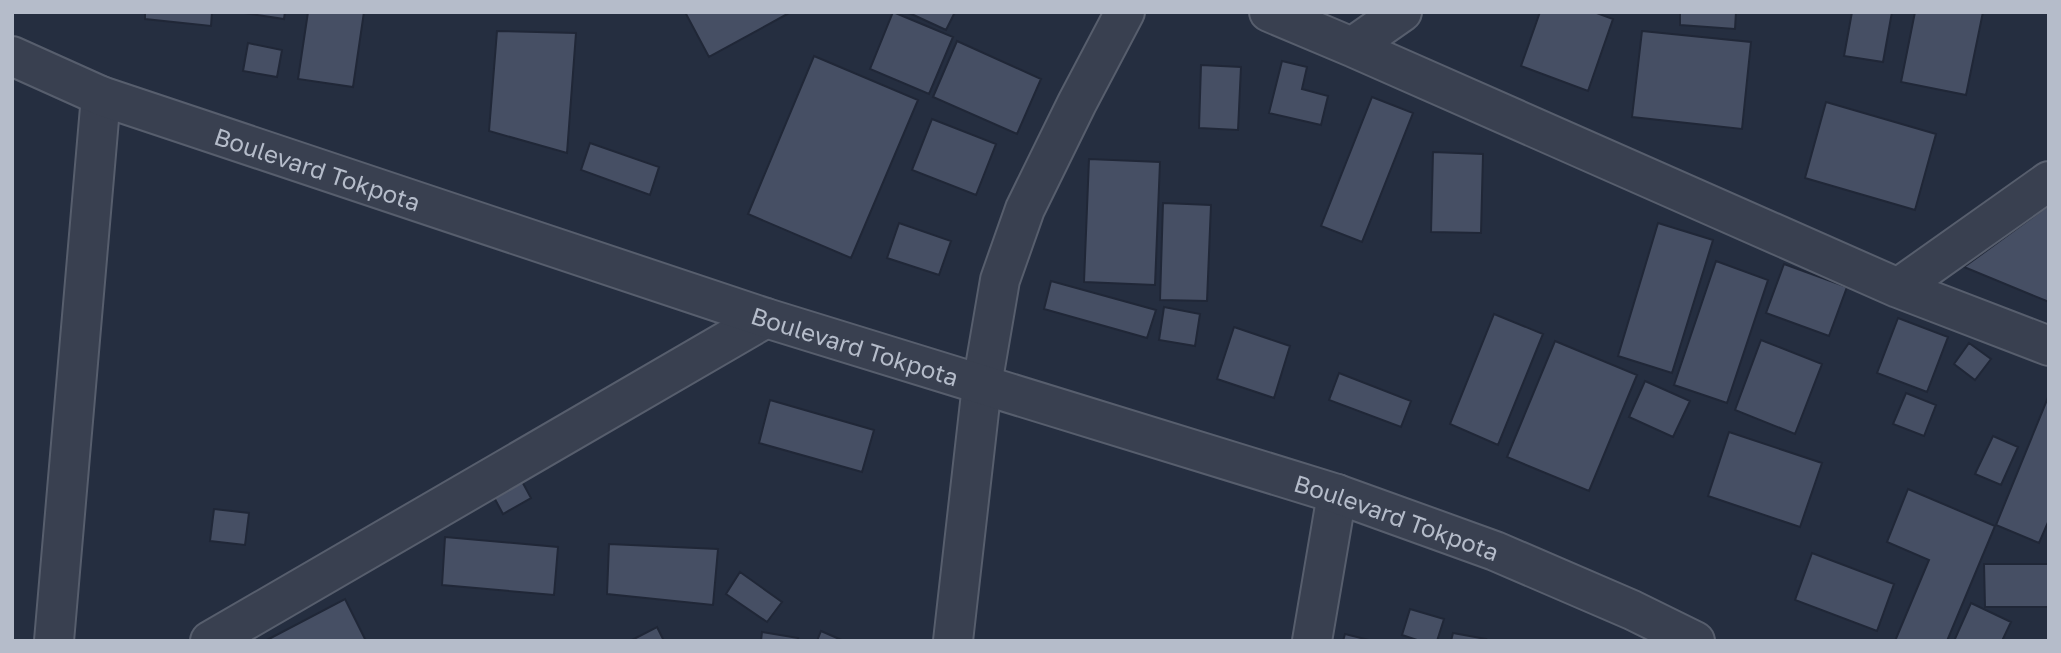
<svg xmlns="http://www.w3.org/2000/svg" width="2061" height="653" font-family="'Golos Text',sans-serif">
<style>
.building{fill:#464f64;stroke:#202737;stroke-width:2}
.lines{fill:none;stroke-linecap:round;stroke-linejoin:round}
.minor-casing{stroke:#575e6d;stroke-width:42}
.tertiary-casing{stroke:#575e6d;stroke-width:42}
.minor{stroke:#394050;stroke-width:38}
.tertiary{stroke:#394050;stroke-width:38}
.labels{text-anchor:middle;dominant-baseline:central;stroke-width:5;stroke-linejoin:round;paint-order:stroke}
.street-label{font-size:24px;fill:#b5bcca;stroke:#1e2535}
</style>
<rect width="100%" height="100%" fill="#252e40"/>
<path class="building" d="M 145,12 L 212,12 L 211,26 L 145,19 Z
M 238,12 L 285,12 L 284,19 Z
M 308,12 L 364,12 L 353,87 L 298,79 Z
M 685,12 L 791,12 L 709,57 Z
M 893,12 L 953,37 L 929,94 L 870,69 Z
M 907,12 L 955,12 L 946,30 Z
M 1540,12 L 1594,12 L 1613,19 L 1588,91 L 1521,66 Z
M 1680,12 L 1736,12 L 1735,29 L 1680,25 Z
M 1852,12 L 1892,12 L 1883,62 L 1844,56 Z
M 1915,12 L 1983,12 L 1966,95 L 1901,82 Z
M 497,31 L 576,33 L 567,153 L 489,131 Z
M 1642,31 L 1751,42 L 1742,129 L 1632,117 Z
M 957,41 L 1041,79 L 1017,134 L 933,97 Z
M 248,43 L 282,50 L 277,77 L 243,71 Z
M 814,56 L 918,100 L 851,258 L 748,214 Z
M 1282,61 L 1307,67 L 1302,89 L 1328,96 L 1321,125 L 1269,113 Z
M 1201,65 L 1241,67 L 1238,130 L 1199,128 Z
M 1372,97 L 1413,113 L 1362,242 L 1321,226 Z
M 1826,102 L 1936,134 L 1915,210 L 1805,178 Z
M 932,119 L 996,144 L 976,195 L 912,170 Z
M 590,143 L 659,167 L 650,195 L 581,170 Z
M 1433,152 L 1483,154 L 1481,233 L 1431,232 Z
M 1089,159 L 1160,162 L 1155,285 L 1084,282 Z
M 1163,203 L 1211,205 L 1207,301 L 1160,300 Z
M 2049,205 L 2049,302 L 1964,267 Z
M 899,223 L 951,241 L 939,275 L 887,258 Z
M 1658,223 L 1713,240 L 1672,373 L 1618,356 Z
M 1716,261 L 1768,280 L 1727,403 L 1674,385 Z
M 1784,264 L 1847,287 L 1829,336 L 1766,313 Z
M 1051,281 L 1156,310 L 1147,338 L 1044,309 Z
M 1164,307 L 1200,314 L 1195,346 L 1159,340 Z
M 1494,314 L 1543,334 L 1498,445 L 1450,424 Z
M 1898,318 L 1948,337 L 1927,392 L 1877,373 Z
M 1234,327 L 1290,346 L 1274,398 L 1217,379 Z
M 1761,340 L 1822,364 L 1795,434 L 1735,410 Z
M 1555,341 L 1637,375 L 1589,491 L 1507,457 Z
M 1969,343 L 1991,359 L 1975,380 L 1954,364 Z
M 1339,373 L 1411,401 L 1401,427 L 1329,400 Z
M 1645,381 L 1690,401 L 1673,437 L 1629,417 Z
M 1906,393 L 1936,405 L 1924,436 L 1893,424 Z
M 2049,395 L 2049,520 L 2039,543 L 1996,525 Z
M 770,400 L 874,430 L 862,472 L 759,443 Z
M 1729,432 L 1822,463 L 1800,527 L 1708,496 Z
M 1993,436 L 2018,447 L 2001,485 L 1975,474 Z
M 518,474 L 531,498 L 503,514 L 490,490 Z
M 1908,489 L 1995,526 L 1947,641 L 1895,641 L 1929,560 L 1887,542 Z
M 214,509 L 249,513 L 245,545 L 210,541 Z
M 445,537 L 558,547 L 554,595 L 442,585 Z
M 609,544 L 718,549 L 713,605 L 607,594 Z
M 1812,553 L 1894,584 L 1877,631 L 1795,600 Z
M 1984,564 L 2049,564 L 2049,607 L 1985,607 Z
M 740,572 L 782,602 L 767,622 L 726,594 Z
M 345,599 L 366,641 L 265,641 Z
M 1971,603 L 2011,622 L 2002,641 L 1954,641 Z
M 1410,609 L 1444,619 L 1437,641 L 1420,641 L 1402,635 Z
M 657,627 L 664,641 L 630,641 Z
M 821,631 L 844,641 L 817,641 Z
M 762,632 L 798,638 L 797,641 L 761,641 Z
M 1453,633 L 1486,639 L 1485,641 L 1451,641 Z
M 1345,634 L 1369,640 L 1369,641 L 1343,641 Z"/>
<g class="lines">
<g class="minor-casing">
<path id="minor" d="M 1269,12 L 1352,47 L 1898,288 L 2049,346
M 1352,47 L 1402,12
M 1898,288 L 2049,181
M 54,641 L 101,96
M 210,641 L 766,318
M 953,641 L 982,385 L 1000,280 L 1025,209 L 1077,103 L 1125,12
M 1312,641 L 1337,494"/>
</g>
<g class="tertiary-casing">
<g id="tertiary">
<path id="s1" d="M 12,56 L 101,96 L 766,318 L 1337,494 L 1495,551 L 1632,610 L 1695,641"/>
</g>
</g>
<use href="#minor" class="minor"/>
<use href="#tertiary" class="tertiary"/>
</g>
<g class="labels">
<g class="street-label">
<text stroke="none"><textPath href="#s1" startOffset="326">Boulevard Tokpota</textPath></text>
<text stroke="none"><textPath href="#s1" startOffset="892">Boulevard Tokpota</textPath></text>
<text stroke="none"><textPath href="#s1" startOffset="1460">Boulevard Tokpota</textPath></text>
</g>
</g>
<rect width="2061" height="653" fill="none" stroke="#b5bcca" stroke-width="28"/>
</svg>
